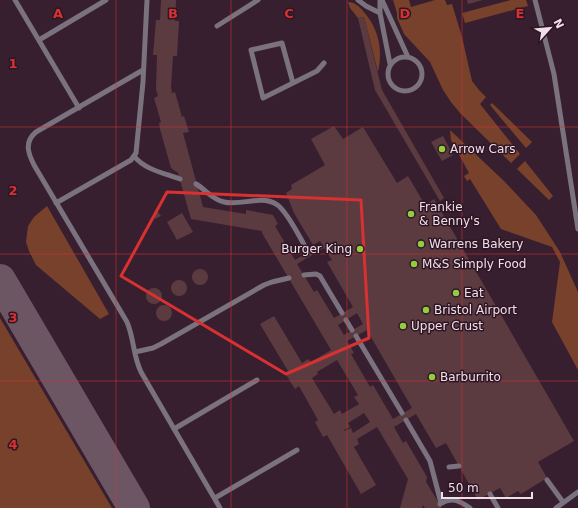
<svg xmlns="http://www.w3.org/2000/svg" width="578" height="508" font-family="'DejaVu Sans',sans-serif">
<style>
.green{fill:#78412c}
.lines{fill:none;stroke-linecap:round;stroke-linejoin:round}
.taxiway{stroke:#6c5664;stroke-width:32}
.building{fill:#5b3b3f;fill-rule:evenodd}
.service{stroke:#7a727e;stroke-width:5}
.marked{fill:none;stroke:#d73132;stroke-width:3;stroke-linejoin:round}
.grid{fill:none;stroke:#d73132;stroke-width:1;stroke-opacity:0.55}
.poi-dot{fill:#93cd3e;stroke:#2e1625;stroke-width:1.5}
.labels{text-anchor:middle;dominant-baseline:central;stroke-width:3;stroke-linejoin:round;paint-order:stroke}
.poi-label{font-size:12px;fill:#f0dfe8;stroke:#2e1625;text-anchor:start}
.grid-label{font-size:13px;text-anchor:middle;font-weight:bold;fill:#d73132;stroke:#2e1625;stroke-width:3;stroke-linejoin:round;paint-order:stroke}
</style>
<rect width="100%" height="100%" fill="#381f2f"/>
<path class="green" d="M 393,0 L 409,0 L 411,7 L 435,0 L 445,0 L 447,5 L 452,4 L 462,37 L 472,81 L 479,90 L 486,97 L 480,104 L 520,154 L 511,163 L 460,113 L 451,102 L 443,90 L 430,62 L 404,34 L 397,18 L 397,13 Z
M 511,0 L 526,0 L 528,6 L 465,23 L 462,13 Z
M 348,2 C 354,2 359,6 363,11 C 379,29 383,49 378,72 L 364,17 L 358,18 L 350,8 Z
M 492,103 L 532,142 L 526,148 L 490,105 Z
M 450,130 L 504,181 L 536,215 L 560,252 L 578,292 L 578,370 L 552,322 L 560,262 L 552,247 L 501,229 L 470,179 L 467,181 L 464,176 L 469,173 L 451,140 Z
M 525,161 L 553,196 L 549,200 L 517,169 Z
M 47,206 L 109,314 L 100,319 L 36,265 L 29,251 L 26,242 L 28,226 L 34,217 Z
M 0,318 L 112,508 L 0,508 Z"/>
<g class="lines">
<path class="taxiway" d="M 0,280 L 134,508"/>
</g>
<path class="building" d="M 161,0 L 176,0 L 175,21 L 179,21 L 177,56 L 173,56 L 171,87 L 172,93 L 175,92 L 182,117 L 184,116 L 189,132 L 183,133 L 203,207 L 246,214 L 246,210 L 273,215 L 278,224 L 275,226 L 295,260 L 322,244 L 320,241 L 313,245 L 294,213 L 286,193 L 292,189 L 291,185 L 325,165 L 311,139 L 334,126 L 343,139 L 363,127 L 397,183 L 408,176 L 425,205 L 434,199 L 574,441 L 538,462 L 547,478 L 521,494 L 518,491 L 506,498 L 500,488 L 478,500 L 446,443 L 436,448 L 416,414 L 394,427 L 403,443 L 406,441 L 427,477 L 426,482 L 442,508 L 425,508 L 423,505 L 422,508 L 400,508 L 408,479 L 377,427 L 357,439 L 359,444 L 354,447 L 376,485 L 361,494 L 327,435 L 323,437 L 315,422 L 318,420 L 299,386 L 295,389 L 285,373 L 288,371 L 260,324 L 274,316 L 302,363 L 308,359 L 311,362 L 331,350 L 262,233 L 262,231 L 191,219 L 178,173 L 171,168 L 160,129 L 159,123 L 161,122 L 154,98 L 158,96 L 156,89 L 157,55 L 153,55 L 156,20 L 160,20 ZM 324,248 L 332,260 L 327,262 L 353,307 L 334,318 L 317,290 L 314,292 L 297,264 ZM 357,313 L 363,324 L 344,335 L 338,325 ZM 367,330 L 412,408 L 393,419 L 373,385 L 370,387 L 351,354 L 354,353 L 347,341 ZM 337,360 L 358,395 L 354,397 L 359,404 L 342,414 L 340,410 L 334,414 L 312,378 L 318,374 L 317,372 ZM 364,413 L 370,422 L 353,433 L 351,428 L 345,431 L 344,430 L 350,427 L 348,423 Z
M 467,0 L 483,0 L 468,4 Z
M 364,17 L 382,90 L 444,198 L 440,201 L 375,90 L 358,18 Z
M 443,136 L 453,155 L 442,161 L 431,142 Z
M 158,212 L 161,216 L 155,219 L 153,215 Z
M 182,213 L 193,232 L 177,240 L 167,222 Z
M192 277a8 8 0 1 1 16 0a8 8 0 1 1-16 0Z
M171 288a8 8 0 1 1 16 0a8 8 0 1 1-16 0Z
M146 296a8 8 0 1 1 16 0a8 8 0 1 1-16 0Z
M156 313a8 8 0 1 1 16 0a8 8 0 1 1-16 0Z"/>
<g class="lines">
<path class="service" d="M 15,0 L 79,108
M 358,0 L 366,6 L 380,13
M 380,0 L 380,13 L 390,64
M 382,0 L 408,57
M 535,0 L 554,74 L 578,229
M 217,26 L 258,0
M 39,40 L 106,0
M388 74a17 17 0 1 1 34 0a17 17 0 1 1-34 0Z
M 143,70 L 36,132 C 24,142 28,153 34,165 L 127,322 C 134,338 133,356 141,372 L 220,508
M 293,83 L 282,43 L 251,50 L 263,98 L 317,71 L 324,63
M 134,156 C 145,170 164,173 180,179
M 196,184 C 206,190 213,200 224,202 C 241,206 260,195 276,204 C 286,209 302,241 308,252
M 56,203 L 131,160 L 136,153 L 143,82 L 147,0
M 304,275 L 316,274 L 320,276 L 342,313
M 346,320 L 352,330
M 356,336 L 402,413
M 135,352 L 153,348 L 161,344 L 264,285 L 272,282 L 289,278
M 406,420 L 430,461 L 441,503
M 174,429 L 257,380
M 449,467 L 459,466
M 547,480 L 563,502
M 490,494 L 498,508
M 215,498 L 297,450
M 440,504 C 451,496 460,501 470,508
M 556,508 L 578,492"/>
</g>
<path class="marked" d="M 167,192 L 361,200 L 369,338 L 286,374 L 121,276 Z"/>
<path class="grid" d="M 116,0 L 116,508M 231,0 L 231,508M 347,0 L 347,508M 462,0 L 462,508M 0,127 L 578,127M 0,254 L 578,254M 0,381 L 578,381"/>
<g class="poi-dot">
<circle cx="442" cy="149" r="4"/>
<circle cx="411" cy="214" r="4"/>
<circle cx="421" cy="244" r="4"/>
<circle cx="360" cy="249" r="4"/>
<circle cx="414" cy="264" r="4"/>
<circle cx="456" cy="293" r="4"/>
<circle cx="426" cy="310" r="4"/>
<circle cx="403" cy="326" r="4"/>
<circle cx="432" cy="377" r="4"/>
</g>
<g class="labels">
<g class="poi-label">
<text x="450" y="149">Arrow Cars</text>
<text x="419" y="207">Frankie<tspan x="419" dy="14">&amp; Benny's</tspan></text>
<text x="429" y="244">Warrens Bakery</text>
<text x="352" y="249" text-anchor="end">Burger King</text>
<text x="422" y="264">M&amp;S Simply Food</text>
<text x="464" y="293">Eat</text>
<text x="434" y="310">Bristol Airport</text>
<text x="411" y="326">Upper Crust</text>
<text x="440" y="377">Barburrito</text>
</g>
</g>
<g class="grid-label">
<text x="58" y="18">A</text>
<text x="173" y="18">B</text>
<text x="289" y="18">C</text>
<text x="405" y="18">D</text>
<text x="520" y="18">E</text>
<text x="13" y="68">1</text>
<text x="13" y="195">2</text>
<text x="13" y="322">3</text>
<text x="13" y="449">4</text>
</g>
<g transform="translate(550 28) rotate(63)" stroke="#2e1625" stroke-width="3" paint-order="stroke">
<path d="M0-3L7 15L0 10L-7 15Z" fill="#f0dfe8"/>
<text y="-6" font-size="11" font-weight="bold" text-anchor="middle" fill="#f0dfe8">N</text>
</g>
<path d="M442 492v6h90v-6" fill="none" stroke="#f0dfe8" stroke-width="2"/>
<text x="448" y="492" font-size="12" fill="#f0dfe8" stroke="#2e1625" stroke-width="3" paint-order="stroke">50 m</text>
</svg>
